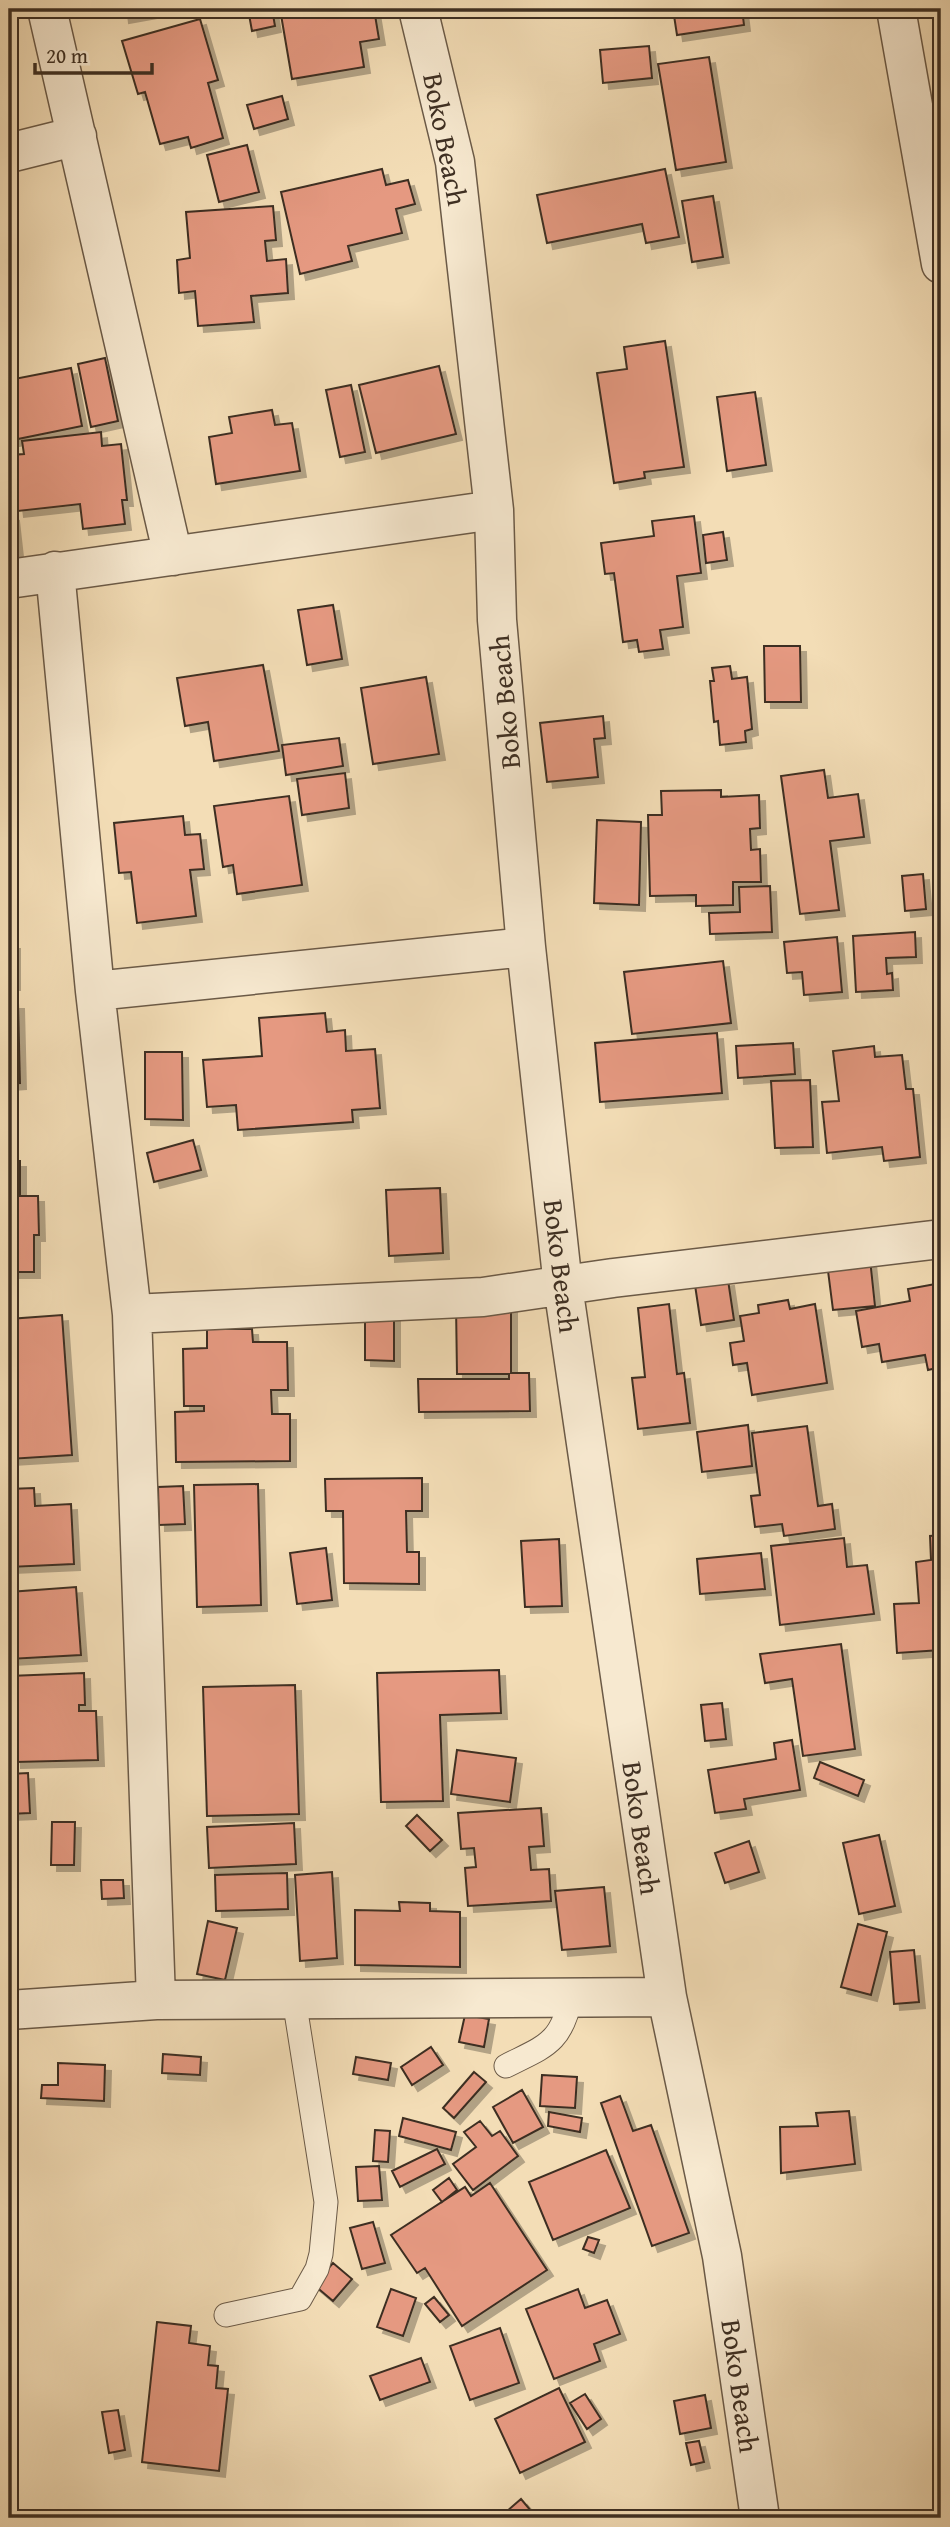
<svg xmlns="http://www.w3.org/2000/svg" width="950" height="2527" font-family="'Gentium Book Plus',serif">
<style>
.building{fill:#e59981;stroke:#3e2f22;stroke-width:2;filter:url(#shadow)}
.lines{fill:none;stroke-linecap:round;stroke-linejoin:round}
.lane-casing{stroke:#6b5a47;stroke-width:25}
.street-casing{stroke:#6b5a47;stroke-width:41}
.lane{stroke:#f7e9d0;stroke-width:23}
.street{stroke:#f7e9d0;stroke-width:38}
.labels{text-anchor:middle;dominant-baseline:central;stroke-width:6;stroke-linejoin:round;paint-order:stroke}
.street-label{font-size:28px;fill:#3e2f22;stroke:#f7e9d0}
</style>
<defs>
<filter id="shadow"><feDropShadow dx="6" dy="6" stdDeviation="0" flood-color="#0004"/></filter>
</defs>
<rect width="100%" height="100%" fill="#f3ddb6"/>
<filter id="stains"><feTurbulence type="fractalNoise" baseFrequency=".00286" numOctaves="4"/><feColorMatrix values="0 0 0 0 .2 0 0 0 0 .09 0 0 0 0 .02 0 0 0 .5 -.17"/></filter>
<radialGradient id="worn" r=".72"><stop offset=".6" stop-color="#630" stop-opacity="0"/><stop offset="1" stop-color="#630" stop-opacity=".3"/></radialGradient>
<path class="building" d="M 122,9 L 168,9 L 123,17 Z
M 248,9 L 272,9 L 275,26 L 252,31 Z
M 280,9 L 374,9 L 379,39 L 360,42 L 364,67 L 292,79 Z
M 673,9 L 742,9 L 744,25 L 677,35 Z
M 200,19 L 218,80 L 208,83 L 223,138 L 191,148 L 188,137 L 160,144 L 145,92 L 138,94 L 122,41 Z
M 649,46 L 652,78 L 603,83 L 600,50 Z
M 709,57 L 726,162 L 676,170 L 658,64 Z
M 282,96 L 288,119 L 254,129 L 247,105 Z
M 247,145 L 259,192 L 219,202 L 207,155 Z
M 382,169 L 386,185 L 408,180 L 415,204 L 396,209 L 402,233 L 348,246 L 352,261 L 300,274 L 281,192 Z
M 665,169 L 679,237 L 646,243 L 642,224 L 547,243 L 537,195 Z
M 713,196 L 723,257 L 692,262 L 682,201 Z
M 273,206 L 276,240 L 265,241 L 267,261 L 286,259 L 288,293 L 251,296 L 254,322 L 198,326 L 195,291 L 179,293 L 177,260 L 190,258 L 186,212 Z
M 665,341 L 684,467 L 644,472 L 645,478 L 614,483 L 597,373 L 627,369 L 624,347 Z
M 105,358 L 118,421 L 91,427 L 78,364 Z
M 439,366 L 456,434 L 376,453 L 359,385 Z
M 71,368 L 82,426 L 13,440 L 9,417 L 9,380 Z
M 351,385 L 365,452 L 340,457 L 326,390 Z
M 755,392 L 766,465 L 727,471 L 717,397 Z
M 272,410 L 275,425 L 292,423 L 300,471 L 216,484 L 209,437 L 232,433 L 229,417 Z
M 101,432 L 102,446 L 121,444 L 127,500 L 122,500 L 125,524 L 83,529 L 80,504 L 18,511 L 11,455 L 24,454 L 22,441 Z
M 13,515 L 17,551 L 9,552 L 9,516 Z
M 694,516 L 701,573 L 677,576 L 683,627 L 660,630 L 663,649 L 639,652 L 637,640 L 623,642 L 614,573 L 605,574 L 601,543 L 654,536 L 652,521 Z
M 723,532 L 727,560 L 706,563 L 703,535 Z
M 333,605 L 342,659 L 307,665 L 298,610 Z
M 764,646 L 800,646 L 801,702 L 765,702 Z
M 263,665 L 279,751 L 214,761 L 208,722 L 185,726 L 177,678 Z
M 730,666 L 732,679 L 747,677 L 752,729 L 745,731 L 746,742 L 720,745 L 718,721 L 714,722 L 710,681 L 714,681 L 712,668 Z
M 426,677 L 439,754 L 373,764 L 361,688 Z
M 603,716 L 605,738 L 594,739 L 598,777 L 547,782 L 540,723 Z
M 339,738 L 343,766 L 286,775 L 282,745 Z
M 824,770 L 828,798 L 858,794 L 864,837 L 830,841 L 839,910 L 800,914 L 781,776 Z
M 345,773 L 349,808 L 302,815 L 297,779 Z
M 721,790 L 721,797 L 759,795 L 760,828 L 750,829 L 751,850 L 760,849 L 761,882 L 733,882 L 733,905 L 696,906 L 696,895 L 650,896 L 648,815 L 662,815 L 661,791 Z
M 289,796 L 302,885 L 237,894 L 233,865 L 223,867 L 214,806 Z
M 183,816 L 185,835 L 200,834 L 204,869 L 190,870 L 196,916 L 137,923 L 131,872 L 119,873 L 114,823 Z
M 597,820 L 641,822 L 639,905 L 594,903 Z
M 923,874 L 926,909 L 905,911 L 902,876 Z
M 770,886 L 772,932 L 710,934 L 709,913 L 740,912 L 739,887 Z
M 915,932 L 916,957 L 886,958 L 887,974 L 892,973 L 893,990 L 856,992 L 853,936 Z
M 837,937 L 842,992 L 804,995 L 802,972 L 787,973 L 784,942 Z
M 9,943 L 14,943 L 14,984 L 9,984 Z
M 723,961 L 731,1023 L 632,1034 L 624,972 Z
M 9,1003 L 18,1003 L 20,1083 L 9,1084 Z
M 325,1013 L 327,1032 L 345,1030 L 346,1051 L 375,1049 L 380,1108 L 352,1110 L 353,1122 L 238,1130 L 236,1105 L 207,1107 L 203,1060 L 262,1056 L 259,1018 Z
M 717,1033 L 722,1093 L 600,1102 L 595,1043 Z
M 793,1043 L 795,1074 L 738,1078 L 736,1046 Z
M 941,1045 L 941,1079 L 939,1080 L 936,1046 Z
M 874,1046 L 875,1057 L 902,1055 L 906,1089 L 913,1089 L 920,1157 L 884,1161 L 882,1147 L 827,1153 L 822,1102 L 839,1101 L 833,1051 Z
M 145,1052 L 182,1052 L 183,1120 L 145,1119 Z
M 810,1080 L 813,1147 L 775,1148 L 771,1081 Z
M 193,1140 L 201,1170 L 154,1182 L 147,1153 Z
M 9,1161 L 20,1161 L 20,1196 L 38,1196 L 39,1235 L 34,1235 L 34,1272 L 9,1272 Z
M 440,1188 L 443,1253 L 389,1256 L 386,1190 Z
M 870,1259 L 875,1306 L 833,1310 L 827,1263 Z
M 728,1280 L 734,1320 L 701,1325 L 695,1285 Z
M 941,1283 L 941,1367 L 928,1370 L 925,1355 L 882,1362 L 879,1344 L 862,1347 L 856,1311 L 910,1301 L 908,1289 Z
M 788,1300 L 790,1309 L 815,1304 L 827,1383 L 752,1395 L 747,1363 L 733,1365 L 730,1343 L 744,1341 L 740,1316 L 759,1313 L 758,1305 Z
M 669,1304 L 677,1374 L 684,1373 L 690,1423 L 638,1429 L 632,1378 L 645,1377 L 638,1308 Z
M 456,1305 L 511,1305 L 511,1373 L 529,1373 L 530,1411 L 419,1412 L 418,1379 L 509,1379 L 509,1374 L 457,1374 Z
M 365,1312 L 394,1313 L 394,1361 L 365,1360 Z
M 62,1315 L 72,1455 L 9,1459 L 9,1319 Z
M 207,1329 L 252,1329 L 253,1342 L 287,1342 L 288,1390 L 271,1390 L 272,1414 L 290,1414 L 290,1461 L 176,1462 L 175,1412 L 204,1411 L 204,1406 L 184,1406 L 183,1349 L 207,1348 Z
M 748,1425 L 752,1466 L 702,1472 L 697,1432 Z
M 807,1426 L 818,1506 L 832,1504 L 835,1529 L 784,1536 L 782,1524 L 755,1527 L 751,1496 L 760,1495 L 752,1433 Z
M 422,1478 L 422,1511 L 406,1511 L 407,1552 L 419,1552 L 419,1584 L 344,1583 L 343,1511 L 326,1511 L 325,1479 Z
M 258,1484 L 261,1605 L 197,1607 L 194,1485 Z
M 183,1486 L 185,1524 L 159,1525 L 158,1487 Z
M 34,1488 L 35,1506 L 71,1504 L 74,1564 L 9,1567 L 9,1489 Z
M 941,1535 L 941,1650 L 897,1653 L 894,1604 L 919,1603 L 916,1562 L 931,1560 L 930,1536 Z
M 844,1538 L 847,1567 L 867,1565 L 874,1614 L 780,1625 L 771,1546 Z
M 559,1539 L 562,1606 L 525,1607 L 521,1541 Z
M 326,1548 L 332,1600 L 297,1604 L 290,1553 Z
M 761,1553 L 765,1589 L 700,1594 L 697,1559 Z
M 76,1587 L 81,1655 L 9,1659 L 9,1592 Z
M 841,1644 L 855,1749 L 803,1756 L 792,1679 L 765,1683 L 760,1654 Z
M 499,1670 L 501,1713 L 440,1715 L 443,1801 L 381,1802 L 377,1673 Z
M 84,1673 L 85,1705 L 79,1705 L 79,1711 L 96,1711 L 98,1760 L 15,1762 L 14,1733 L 9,1733 L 9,1676 Z
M 295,1685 L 299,1814 L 207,1816 L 203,1687 Z
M 722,1703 L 726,1739 L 705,1741 L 701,1705 Z
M 792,1740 L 800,1790 L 744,1799 L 746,1809 L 715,1813 L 708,1770 L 776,1759 L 774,1743 Z
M 457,1750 L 516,1758 L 510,1802 L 451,1794 Z
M 820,1762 L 864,1780 L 858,1796 L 814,1778 Z
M 28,1773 L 30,1813 L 9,1814 L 9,1774 Z
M 541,1808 L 544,1846 L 529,1847 L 531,1870 L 549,1869 L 551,1901 L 468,1906 L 465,1868 L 476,1867 L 474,1848 L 461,1849 L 458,1813 Z
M 417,1815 L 442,1840 L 430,1851 L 406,1826 Z
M 52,1822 L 75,1822 L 74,1865 L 51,1865 Z
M 294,1823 L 296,1864 L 209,1868 L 207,1827 Z
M 879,1835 L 895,1906 L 859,1914 L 843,1843 Z
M 749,1841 L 759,1872 L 725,1883 L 715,1853 Z
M 332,1872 L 337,1958 L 300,1961 L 295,1875 Z
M 287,1873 L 288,1909 L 216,1911 L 215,1875 Z
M 101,1880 L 123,1880 L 124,1898 L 102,1899 Z
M 604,1887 L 610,1946 L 562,1950 L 555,1891 Z
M 399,1902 L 430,1903 L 430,1911 L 460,1912 L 460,1967 L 355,1965 L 355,1910 L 400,1911 Z
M 208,1921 L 237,1928 L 225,1980 L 197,1974 Z
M 858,1924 L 887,1932 L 871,1995 L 841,1987 Z
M 914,1950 L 919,2002 L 894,2004 L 890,1952 Z
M 465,2015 L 489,2019 L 484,2047 L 459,2042 Z
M 431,2047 L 443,2065 L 412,2085 L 401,2067 Z
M 163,2054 L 201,2057 L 200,2075 L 162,2073 Z
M 356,2057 L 391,2063 L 388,2080 L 353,2074 Z
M 58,2063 L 105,2065 L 104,2101 L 41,2098 L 42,2085 L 58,2085 Z
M 474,2072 L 486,2082 L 454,2118 L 443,2108 Z
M 542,2075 L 577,2077 L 575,2108 L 540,2106 Z
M 522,2090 L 543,2127 L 513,2143 L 493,2107 Z
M 620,2096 L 633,2131 L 651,2125 L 689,2233 L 652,2246 L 601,2103 Z
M 849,2111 L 855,2164 L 781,2173 L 780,2127 L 818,2126 L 816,2113 Z
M 549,2112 L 582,2118 L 580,2132 L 548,2126 Z
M 403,2118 L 456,2132 L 451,2150 L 399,2136 Z
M 480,2121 L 492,2136 L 500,2131 L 518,2156 L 473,2190 L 453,2164 L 476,2147 L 464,2132 Z
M 375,2130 L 390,2131 L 388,2162 L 373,2161 Z
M 437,2149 L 445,2164 L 400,2187 L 392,2171 Z
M 606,2150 L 630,2208 L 553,2240 L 529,2182 Z
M 379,2166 L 382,2200 L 358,2201 L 356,2167 Z
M 449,2178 L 457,2190 L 442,2202 L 433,2190 Z
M 490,2183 L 547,2270 L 462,2326 L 425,2268 L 417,2273 L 391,2235 L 465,2187 L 471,2196 Z
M 373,2222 L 385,2263 L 362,2269 L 350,2228 Z
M 588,2237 L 599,2240 L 594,2253 L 583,2249 Z
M 333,2263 L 352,2279 L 333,2301 L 314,2285 Z
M 391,2289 L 416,2298 L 403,2336 L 377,2327 Z
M 578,2289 L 585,2308 L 607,2300 L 620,2334 L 594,2344 L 600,2361 L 554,2379 L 526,2309 Z
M 434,2297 L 449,2315 L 440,2322 L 425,2304 Z
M 157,2322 L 191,2326 L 189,2343 L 210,2346 L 208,2365 L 218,2366 L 216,2388 L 228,2389 L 219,2471 L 142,2462 Z
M 500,2328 L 519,2383 L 470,2400 L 450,2346 Z
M 421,2358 L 430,2382 L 380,2400 L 370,2376 Z
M 559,2388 L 585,2442 L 520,2473 L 495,2419 Z
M 585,2394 L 601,2419 L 587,2429 L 570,2403 Z
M 705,2395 L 711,2428 L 680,2434 L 674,2401 Z
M 118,2410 L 125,2450 L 109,2453 L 102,2412 Z
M 699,2441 L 704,2462 L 691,2465 L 686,2443 Z
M 521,2499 L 537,2518 L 499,2518 Z"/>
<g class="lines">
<g class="lane-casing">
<path id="lane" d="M 506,2066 C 545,2046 561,2044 571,1997
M 226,2315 L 300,2299 L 317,2269 L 321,2254 L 326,2202 L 294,1999"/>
</g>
<g class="street-casing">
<path id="street" d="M 47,9 L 173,556
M 418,9 L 455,162 L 494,510 L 497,620 L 526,947 L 563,1286 L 667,1997 L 722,2256 L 760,2518
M 896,9 L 941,264
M 9,153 L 77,136
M 55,571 L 95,991 L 132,1314 L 156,2000
M 9,579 L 494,510
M 95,991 L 526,947
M 132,1314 L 483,1297 L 613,1278 L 941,1239
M 9,2010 L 156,2000 L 667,1997"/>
</g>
<use href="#lane" class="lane"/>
<use href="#street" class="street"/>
</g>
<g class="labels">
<g class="street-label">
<text transform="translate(446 139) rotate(79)">Boko Beach</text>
<text transform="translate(504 702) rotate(-95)">Boko Beach</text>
<text transform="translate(562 1266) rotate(83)">Boko Beach</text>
<text transform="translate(642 1828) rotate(82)">Boko Beach</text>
<text transform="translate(741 2386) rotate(82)">Boko Beach</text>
</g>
</g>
<rect width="950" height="2527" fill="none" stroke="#f3ddb6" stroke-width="35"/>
<rect x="10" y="10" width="929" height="2506" fill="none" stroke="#3e2f22" stroke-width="3.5"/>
<rect x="18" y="18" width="915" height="2492" fill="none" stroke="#3e2f22" stroke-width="2"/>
<path d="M35 63v10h117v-10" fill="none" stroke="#3e2f22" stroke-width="3.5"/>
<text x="46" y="63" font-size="21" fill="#3e2f22" stroke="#f7e9d0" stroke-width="5" paint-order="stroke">20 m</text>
<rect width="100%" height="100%" filter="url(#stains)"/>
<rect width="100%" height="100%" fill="url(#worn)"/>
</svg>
